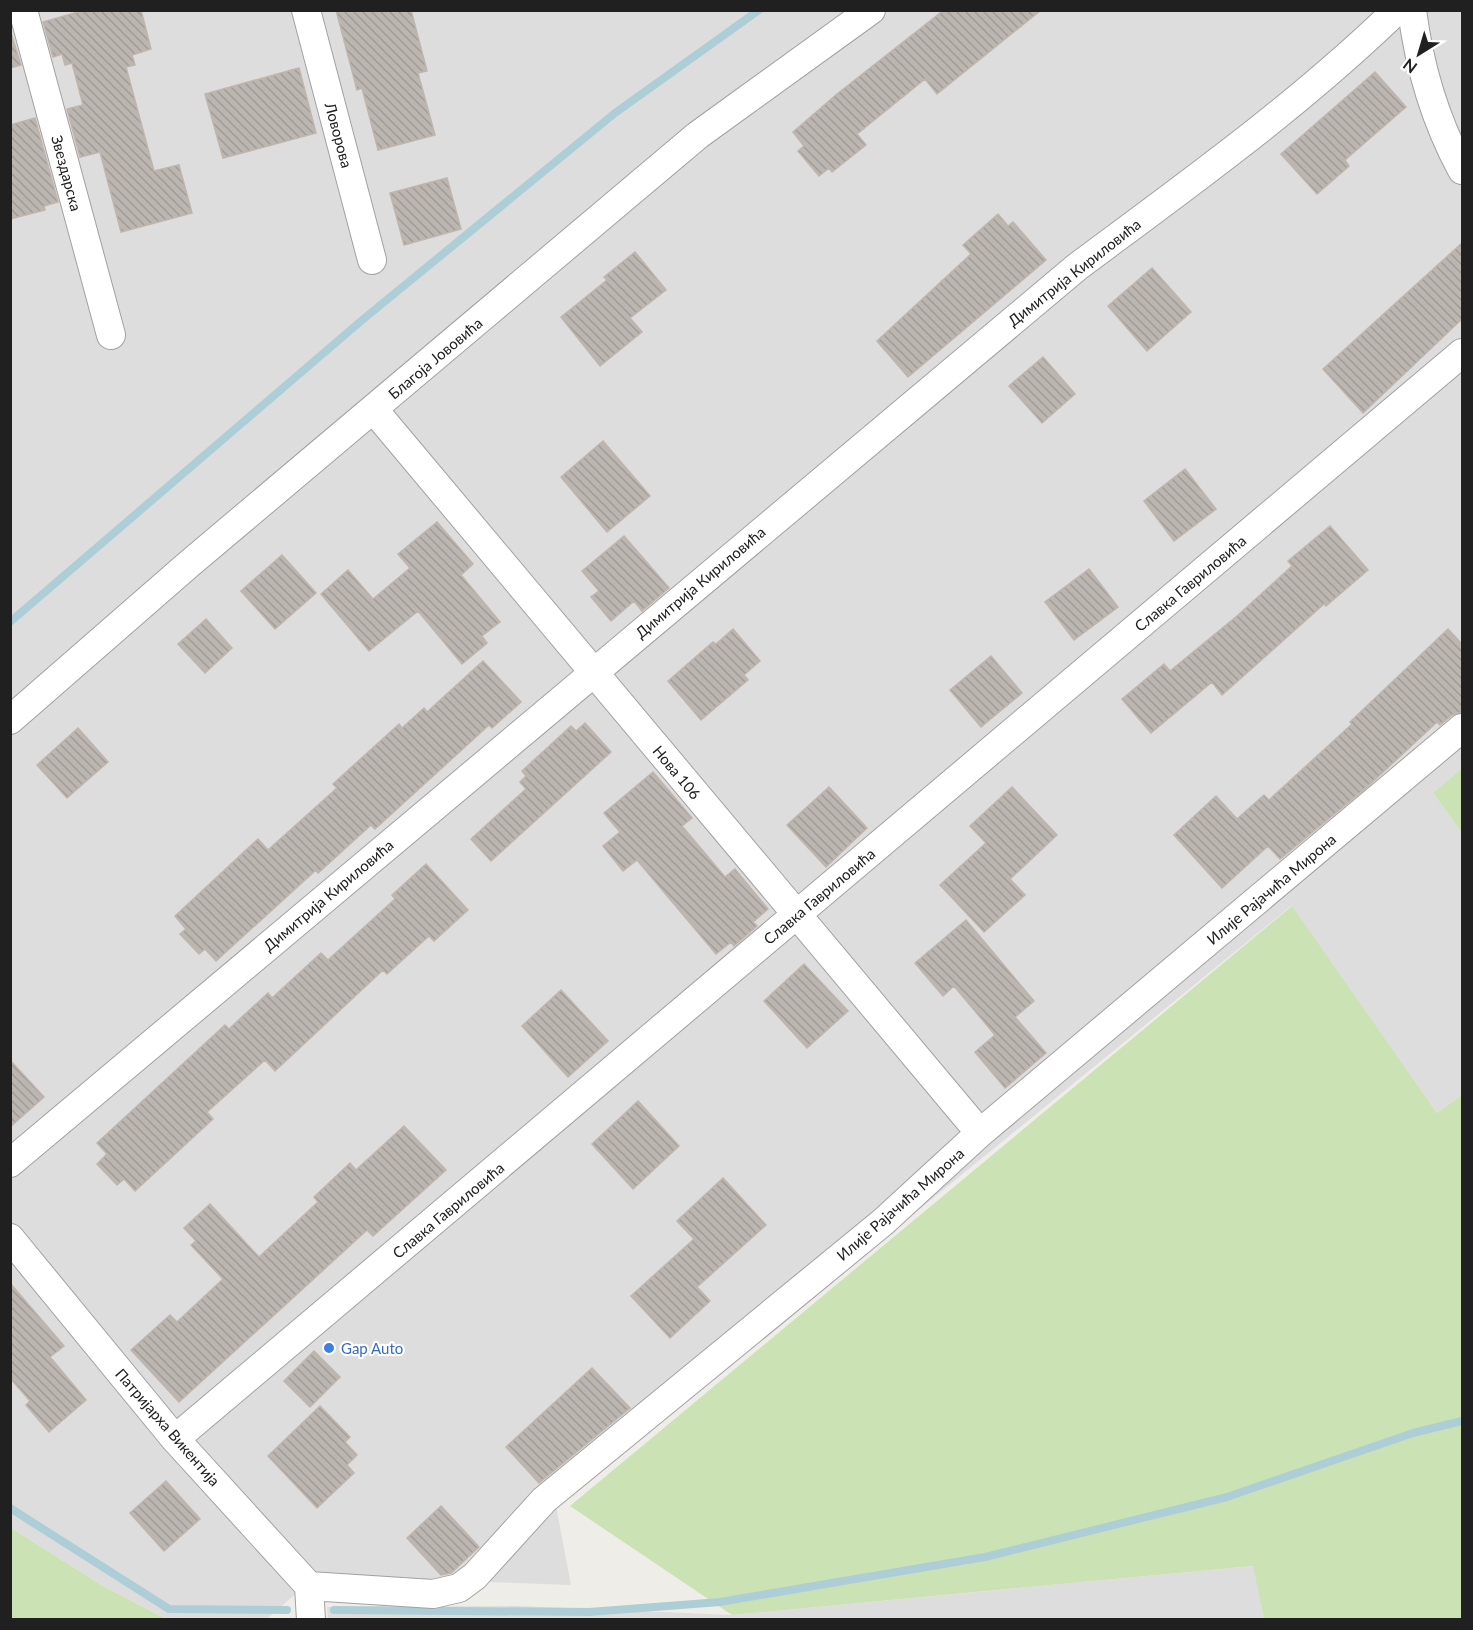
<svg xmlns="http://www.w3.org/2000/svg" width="1473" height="1630" font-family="Lato,sans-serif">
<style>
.residential{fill:#dedddd}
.grass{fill:#cbe3b4}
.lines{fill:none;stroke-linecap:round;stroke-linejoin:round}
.stream{stroke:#aeced7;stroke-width:8}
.building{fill:url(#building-back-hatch);stroke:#bfb5ac;stroke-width:1.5}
.minor-casing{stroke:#a1a1a1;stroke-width:30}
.minor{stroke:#fff;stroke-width:28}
.shop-dot{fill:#3f7fe0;stroke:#fff;stroke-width:2}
.labels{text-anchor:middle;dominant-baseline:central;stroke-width:4.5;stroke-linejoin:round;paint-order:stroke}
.street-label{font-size:15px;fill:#202020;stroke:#fff}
.shop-label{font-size:15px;fill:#366cbe;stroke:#fff;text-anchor:start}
</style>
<defs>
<pattern id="building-back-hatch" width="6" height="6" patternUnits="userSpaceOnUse" patternTransform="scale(1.5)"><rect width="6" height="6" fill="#bcb6b1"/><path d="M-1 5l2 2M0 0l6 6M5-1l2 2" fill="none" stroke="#a19c98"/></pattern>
</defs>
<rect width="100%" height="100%" fill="#efede8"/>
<path class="residential" d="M 10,11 L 1462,11 L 1462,768 L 1433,793 L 1462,833 L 1462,1095 L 1437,1113 L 1291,906 L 556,1506 L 571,1585 L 316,1576 L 267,1619 L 166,1619 L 103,1586 L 11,1528 Z
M 1254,1566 L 1264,1619 L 328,1620 L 327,1607 L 518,1606 L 732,1615 Z"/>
<path class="grass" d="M 1462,768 L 1462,833 L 1433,793 Z
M 1292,906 L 1437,1113 L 1462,1095 L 1462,1619 L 1264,1619 L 1253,1566 L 732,1615 L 570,1506 Z
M 11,1528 L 103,1586 L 166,1619 L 11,1619 Z"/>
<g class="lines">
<path class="stream" d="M 10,622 L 361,321 L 615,113 L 759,10
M 10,1508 L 169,1609 L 287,1610
M 334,1610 L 589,1612 L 720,1602 L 985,1557 L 1227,1497 L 1413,1433 L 1462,1421"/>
</g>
<path class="building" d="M 85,10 L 141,10 L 151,49 L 132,55 L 135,65 L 126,67 L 154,171 L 179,165 L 192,213 L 121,232 L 100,152 L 80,157 L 67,109 L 83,105 L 72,63 L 65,65 L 62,54 L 53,57 L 43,22 Z
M 336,10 L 411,10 L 427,71 L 418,73 L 435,135 L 378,150 L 362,88 L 357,90 Z
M 944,10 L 1041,10 L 937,94 L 925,79 L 857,134 L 866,145 L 832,172 L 829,168 L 819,176 L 798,151 L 804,146 L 793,132 L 837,94 Z
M 10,30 L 21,65 L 10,68 Z
M 299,68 L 316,133 L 223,158 L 205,94 Z
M 1375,72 L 1406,107 L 1345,160 L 1349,166 L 1317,194 L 1281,154 Z
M 35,118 L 58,202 L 44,206 L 45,210 L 10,219 L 10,125 Z
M 447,178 L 461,229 L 404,245 L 390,193 Z
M 998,214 L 1008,226 L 1013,222 L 1046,260 L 908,377 L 877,341 L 971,254 L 963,245 Z
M 1462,243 L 1462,319 L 1363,413 L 1323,369 Z
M 635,252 L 666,290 L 630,318 L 642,332 L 600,366 L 561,317 L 607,280 L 604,277 Z
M 1152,268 L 1191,312 L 1147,351 L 1108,306 Z
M 1043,357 L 1075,394 L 1042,423 L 1009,386 Z
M 603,441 L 650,496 L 607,532 L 561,477 Z
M 1185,469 L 1216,509 L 1174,541 L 1144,501 Z
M 437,522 L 473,564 L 461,575 L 500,622 L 482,636 L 487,643 L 462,664 L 418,611 L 369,651 L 321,594 L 348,570 L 373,599 L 410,568 L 398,554 Z
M 1330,526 L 1368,570 L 1326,606 L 1324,604 L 1222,695 L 1212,682 L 1151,733 L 1122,699 L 1164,664 L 1170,671 L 1237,616 L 1292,566 L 1288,561 Z
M 624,536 L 669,588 L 642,611 L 634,601 L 611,621 L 591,597 L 599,591 L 582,571 Z
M 282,555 L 316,593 L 275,629 L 241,591 Z
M 1089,569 L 1118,607 L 1074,640 L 1045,602 Z
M 206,619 L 232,648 L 205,673 L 178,644 Z
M 733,629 L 760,661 L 744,675 L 748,680 L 701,720 L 668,681 L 713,642 L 716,644 Z
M 1448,629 L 1462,644 L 1462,712 L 1452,715 L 1440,725 L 1437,722 L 1367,787 L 1280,859 L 1268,846 L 1222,888 L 1174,835 L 1216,796 L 1237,819 L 1264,795 L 1269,800 L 1352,724 L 1350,722 Z
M 991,656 L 1022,693 L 981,727 L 950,690 Z
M 483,661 L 521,702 L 492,728 L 489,725 L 375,829 L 371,825 L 318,873 L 316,870 L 216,961 L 205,949 L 199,954 L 180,934 L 186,929 L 175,916 L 258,839 L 268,850 L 337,788 L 333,784 L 399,724 L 402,728 L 424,708 L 427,712 Z
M 585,723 L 611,752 L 491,861 L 471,839 L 526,789 L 520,782 L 526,776 L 522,771 L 571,726 L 576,731 Z
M 78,728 L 108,762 L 67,798 L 37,765 Z
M 653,772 L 692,818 L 682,826 L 725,877 L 735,869 L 768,909 L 753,922 L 757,926 L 734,946 L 731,942 L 716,954 L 637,860 L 623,871 L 603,846 L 620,832 L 604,813 Z
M 829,787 L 867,828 L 826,867 L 787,825 Z
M 1012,787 L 1057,835 L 1010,879 L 1025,895 L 984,932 L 940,885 L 986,843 L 970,826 Z
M 426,864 L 468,910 L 434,941 L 429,936 L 387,974 L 383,970 L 275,1071 L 265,1060 L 207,1112 L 213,1119 L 135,1191 L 124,1179 L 117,1185 L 97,1164 L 107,1154 L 97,1143 L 225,1025 L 229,1029 L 268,993 L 272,998 L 321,953 L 328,960 L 395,899 L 392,895 Z
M 966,920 L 1034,1001 L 1015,1017 L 1046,1053 L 1005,1088 L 975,1052 L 995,1035 L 954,986 L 943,996 L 915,963 Z
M 804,964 L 848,1011 L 807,1048 L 764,1001 Z
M 561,990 L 608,1041 L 568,1077 L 522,1026 Z
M 10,1060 L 44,1097 L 10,1127 Z
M 638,1101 L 679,1146 L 633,1189 L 592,1144 Z
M 404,1126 L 446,1170 L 373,1236 L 367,1230 L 179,1402 L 131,1350 L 170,1315 L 177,1322 L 223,1279 L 191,1245 L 196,1241 L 184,1228 L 210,1204 L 259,1257 L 318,1202 L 314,1197 L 350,1163 L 356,1170 Z
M 723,1178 L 766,1225 L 697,1287 L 710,1301 L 670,1338 L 631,1296 L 694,1239 L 677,1221 Z
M 10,1283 L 64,1346 L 50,1357 L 86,1400 L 49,1432 L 26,1405 L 30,1401 L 10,1378 Z
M 314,1351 L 340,1377 L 310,1407 L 284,1381 Z
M 592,1368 L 630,1408 L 539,1483 L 506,1447 Z
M 320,1406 L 350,1437 L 345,1442 L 357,1455 L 347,1465 L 354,1473 L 317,1508 L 268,1456 Z
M 166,1481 L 200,1519 L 164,1551 L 130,1513 Z
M 441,1506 L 479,1547 L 451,1573 L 441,1575 L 407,1538 Z"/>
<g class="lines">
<g class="minor-casing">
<path id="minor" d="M 23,10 L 111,335
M 306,10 L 372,260
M 1412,10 C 1419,65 1436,122 1462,170
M 374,410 L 980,1133
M 10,720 L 189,564 L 698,135 L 871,10
M 10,1163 L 1077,267 C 1187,185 1298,106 1397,10
M 10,1238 L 175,1439 L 309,1586 L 311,1620
M 175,1439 L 1462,353
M 309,1586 L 433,1594 L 459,1588 L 475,1576 L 544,1500 L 883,1222 L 980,1133 L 1462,728"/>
</g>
<use href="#minor" class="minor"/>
</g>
<circle class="shop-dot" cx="329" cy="1348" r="6"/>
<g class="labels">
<g class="street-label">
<text transform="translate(339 135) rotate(75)">Ловорова</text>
<text transform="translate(67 173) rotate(75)">Звездарска</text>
<text transform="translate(1074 272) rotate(-38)">Димитрија Кириловића</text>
<text transform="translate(435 358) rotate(-40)">Благоја Јововића</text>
<text transform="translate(700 582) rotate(-40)">Димитрија Кириловића</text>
<text transform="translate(1190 583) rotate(-40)">Славка Гавриловића</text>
<text transform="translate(677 772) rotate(50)">Нова 106</text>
<text transform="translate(1271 889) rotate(-40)">Илије Рајачића Мирона</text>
<text transform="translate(328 895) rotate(-40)">Димитрија Кириловића</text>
<text transform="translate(819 896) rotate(-40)">Славка Гавриловића</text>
<text transform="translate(900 1204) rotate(-41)">Илије Рајачића Мирона</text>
<text transform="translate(448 1210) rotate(-40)">Славка Гавриловића</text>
<text transform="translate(168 1427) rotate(49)">Патријарха Викентија</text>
</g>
<g class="shop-label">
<text x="341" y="1348">Gap Auto</text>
</g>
</g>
<rect width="1473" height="1630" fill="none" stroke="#202020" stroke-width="24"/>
<g transform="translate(1419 54) rotate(217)" stroke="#ffffff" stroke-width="4.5" paint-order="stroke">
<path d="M0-4.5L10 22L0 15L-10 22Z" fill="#202020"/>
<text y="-9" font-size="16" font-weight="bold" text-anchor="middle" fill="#202020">N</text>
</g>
</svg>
